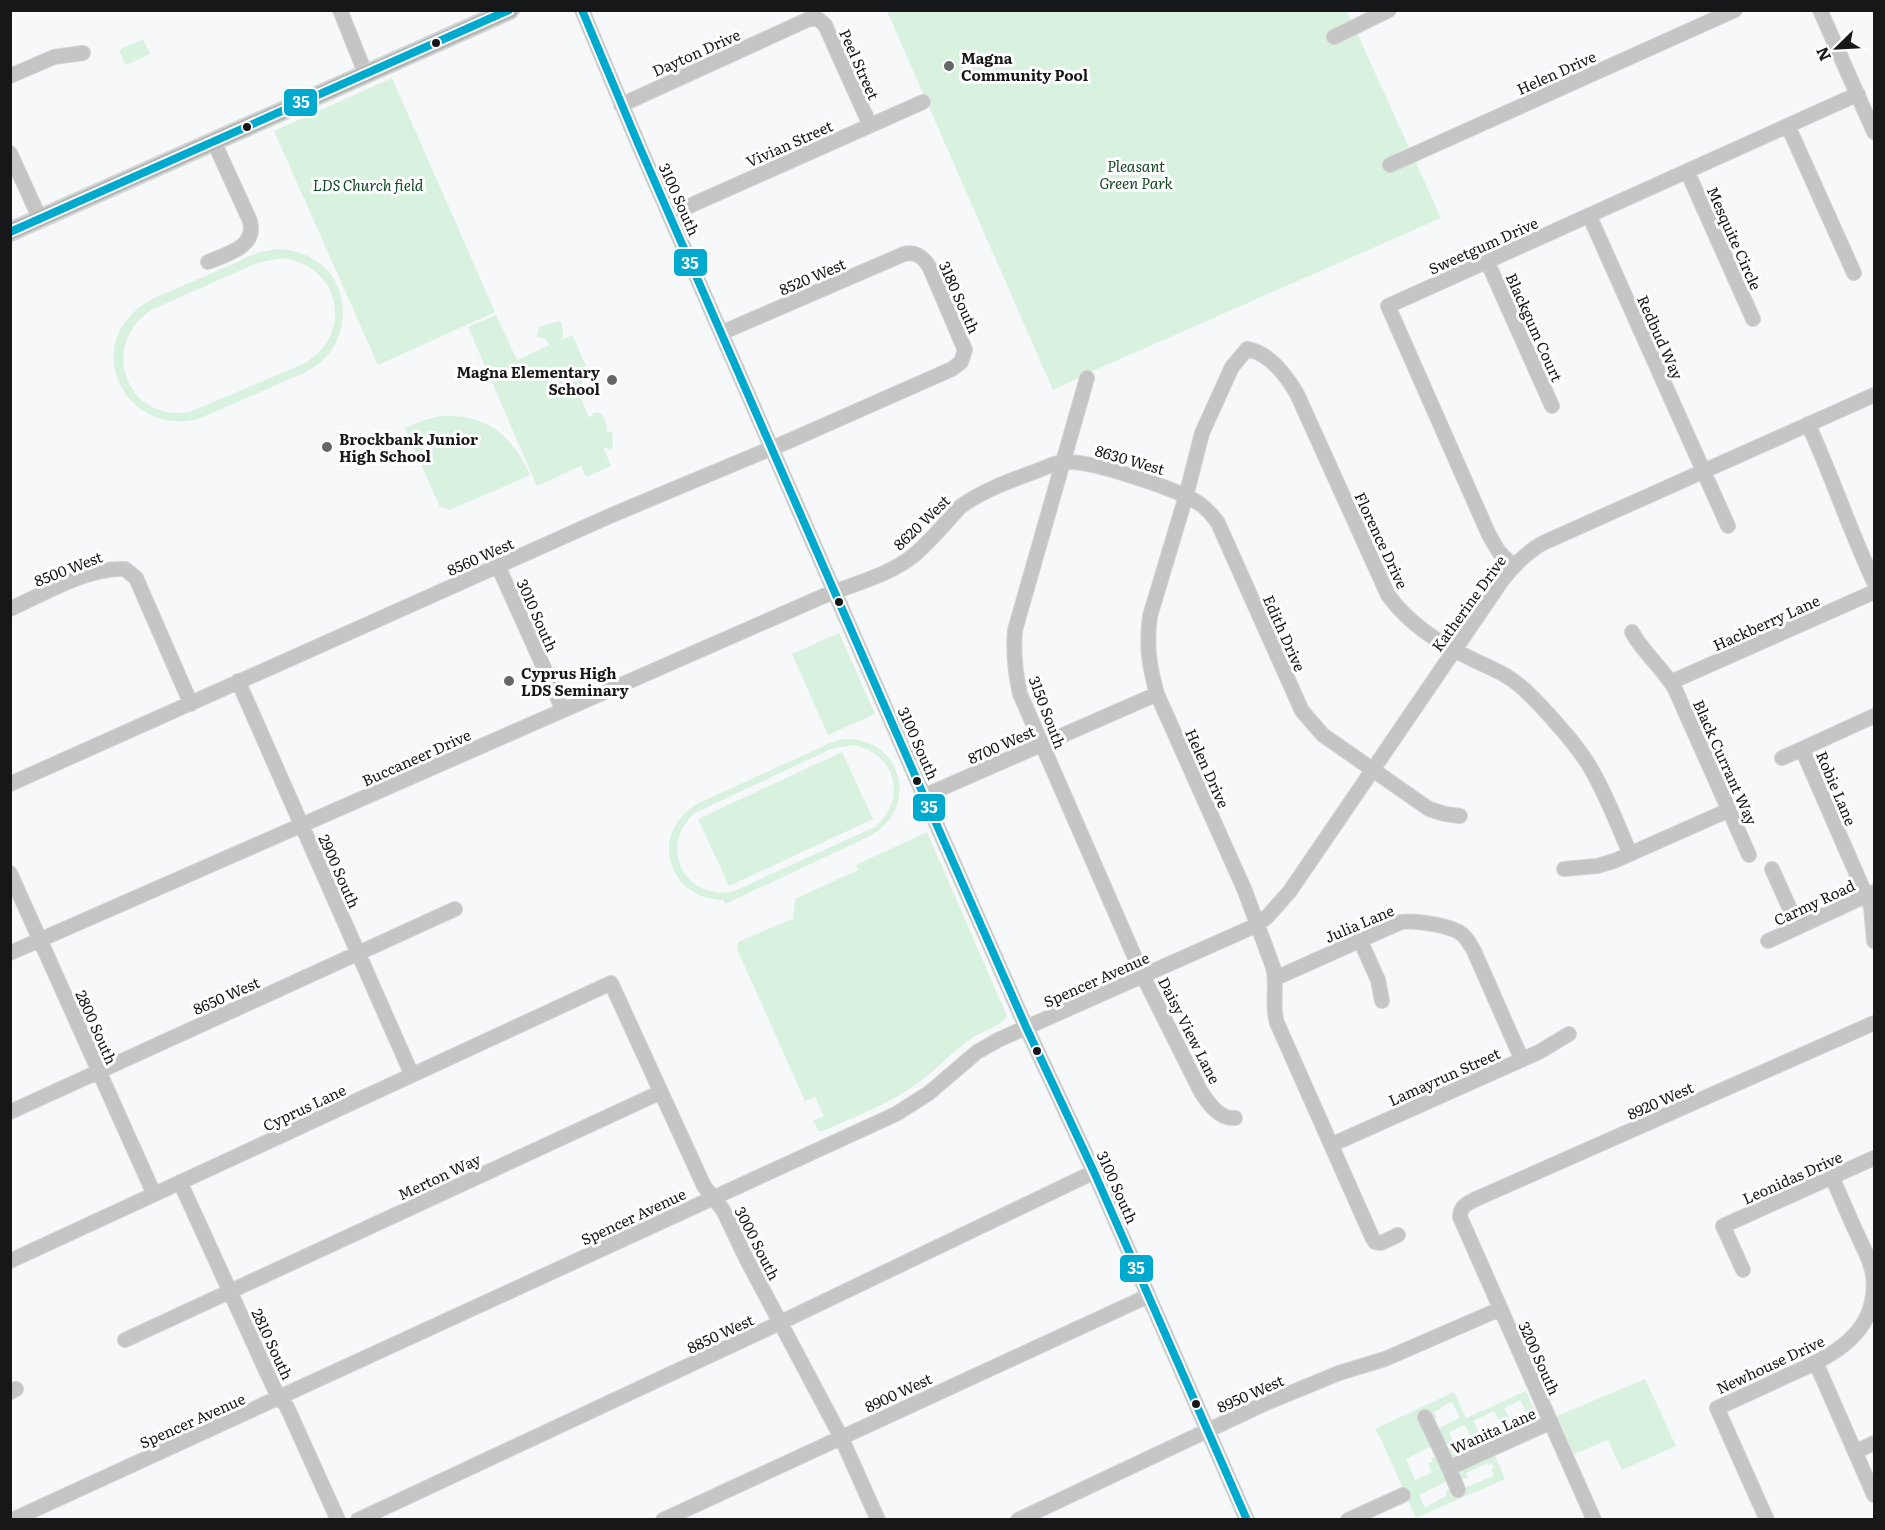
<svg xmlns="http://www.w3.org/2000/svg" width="1885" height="1530" font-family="Literata,serif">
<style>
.green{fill:#d9f1df;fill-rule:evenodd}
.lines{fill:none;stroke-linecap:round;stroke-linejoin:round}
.minor-casing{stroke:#d3d4d4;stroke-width:16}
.major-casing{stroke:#d3d4d4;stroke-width:20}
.minor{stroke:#c5c5c5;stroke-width:14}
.major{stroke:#b4b4b4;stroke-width:16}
.bus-1-casing{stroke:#fff;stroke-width:12}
.bus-1{stroke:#00a9ce;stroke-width:8}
.bus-dot{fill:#161718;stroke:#fff;stroke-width:2}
.poi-dot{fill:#646667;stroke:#fff;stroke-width:2}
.labels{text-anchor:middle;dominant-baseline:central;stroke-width:6;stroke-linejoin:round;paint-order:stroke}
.street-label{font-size:15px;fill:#161718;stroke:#fff}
.poi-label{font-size:15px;font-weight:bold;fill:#161718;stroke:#fff;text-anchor:start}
.park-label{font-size:15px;font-style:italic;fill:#124824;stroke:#fff}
.line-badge{stroke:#fff;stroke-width:2}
.badge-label{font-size:16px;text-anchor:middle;font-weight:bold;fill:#fff}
</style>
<rect width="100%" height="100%" fill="#f6f8f9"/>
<path class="green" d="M 887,11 L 1347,11 L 1441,218 L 1095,370 L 1053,390 Z
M 143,39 L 150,54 L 126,65 L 119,50 Z
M 392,78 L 495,312 L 378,365 L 274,131 Z
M 278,249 C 301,250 323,260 335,281 C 349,307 344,341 322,361 C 310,372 293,377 278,384 C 251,396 225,408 198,419 C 131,436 84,357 135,311 C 148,299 165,294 180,287 C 206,276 233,264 259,252 ZM 282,258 C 341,265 355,335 303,364 L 190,412 C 125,423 98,343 153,309 L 257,263 Z
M 496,315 L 517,360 L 550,345 L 545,339 L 537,337 L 539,327 L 558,321 L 562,323 L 563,335 L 561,340 L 572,335 L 587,368 L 579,393 L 589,418 C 594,413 594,411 602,414 L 607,426 L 606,431 L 612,432 L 613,447 L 610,449 L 603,447 L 611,466 L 586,477 L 581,466 L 537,486 L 468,327 Z
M 441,416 C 486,414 512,435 530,475 L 450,510 L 440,507 L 405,428 L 425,420 Z
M 839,633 L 875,714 L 828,735 L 792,654 Z
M 843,739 C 902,737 921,807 870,836 L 725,904 L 724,900 C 666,899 648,831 699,803 L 828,744 ZM 853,745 C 896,753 908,799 875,827 L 732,892 C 683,900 658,845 695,813 L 831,749 Z
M 842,752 L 873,819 L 729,886 L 698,819 Z
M 927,832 L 1007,1016 C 1001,1027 982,1031 972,1038 C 952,1052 935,1071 915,1085 C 887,1105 854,1117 823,1131 L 819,1131 L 813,1121 L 824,1116 L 815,1097 L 805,1101 L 737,949 L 738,942 L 789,920 L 793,920 L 795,899 L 858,870 L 856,865 Z
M 1645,1379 L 1676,1446 L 1622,1470 L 1608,1440 L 1574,1454 L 1557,1416 Z
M 1526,1391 L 1540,1423 L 1532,1424 L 1520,1400 L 1504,1408 L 1510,1420 L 1512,1419 L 1514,1425 L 1521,1422 L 1523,1428 L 1506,1436 L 1494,1411 L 1473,1421 L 1480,1435 L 1489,1432 L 1491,1435 L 1495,1434 L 1497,1439 L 1476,1449 L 1465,1425 L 1449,1432 L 1454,1444 L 1456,1444 L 1458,1449 L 1465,1446 L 1467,1452 L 1456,1459 L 1451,1457 L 1437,1429 L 1460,1418 L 1452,1402 L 1441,1407 L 1441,1409 L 1434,1412 L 1437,1418 L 1432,1420 L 1430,1413 L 1425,1415 L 1433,1445 L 1406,1459 L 1415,1480 L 1432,1472 L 1428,1463 L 1432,1462 L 1431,1458 L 1438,1456 L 1448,1479 L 1447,1481 L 1419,1495 L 1425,1508 L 1447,1495 L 1446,1491 L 1450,1489 L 1462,1489 L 1494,1476 L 1491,1469 L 1494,1467 L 1492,1464 L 1489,1465 L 1488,1463 L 1466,1473 L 1468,1478 L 1459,1480 L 1459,1471 L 1494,1453 L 1505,1479 L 1416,1518 L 1379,1435 L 1375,1429 L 1454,1392 L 1466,1418 Z"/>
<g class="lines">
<g class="minor-casing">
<path id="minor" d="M 340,10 L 366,75
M 582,10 L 640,148 L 924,796 L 1026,1027 L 1094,1172 L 1247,1520
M 1820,10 L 1874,132
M 1334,37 L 1389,10
M 10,76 L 54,57 L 83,53
M 621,105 L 809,19 L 818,19 L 825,25 L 870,125
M 1788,126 L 1854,273
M 10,153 L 40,219
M 1390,165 L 1735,10
M 1687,171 L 1753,319
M 669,215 L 923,102
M 1589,215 L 1728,526
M 1487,261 L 1552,406
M 208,262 C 227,254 257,247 250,221 L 214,142
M 1087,378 L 1015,630 C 1013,653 1015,672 1020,694 L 1143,976 L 1201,1092 C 1209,1104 1219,1119 1235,1118
M 1808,424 C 1832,476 1850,531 1874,582
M 498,566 L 563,710
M 1513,566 L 1499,552 L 1489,535 L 1388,306 L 1858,94
M 10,609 C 44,594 88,567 125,569 L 136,578 L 191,704
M 1632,632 C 1643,653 1663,668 1675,689 L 1749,855
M 238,681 L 412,1075
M 1671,682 L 1874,592
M 1802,749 L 1871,907 L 1874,941
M 1782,758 L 1874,716
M 10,784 L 612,515 L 789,441 L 952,369 L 961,362 L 965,350 L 930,268 C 924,258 917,251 904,254 L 721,333
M 924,796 L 1157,694
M 1564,869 L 1597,866 L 1614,861 L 1729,810
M 1772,869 L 1798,927
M 10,873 L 154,1194
M 1360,940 L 1378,980 L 1382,1001
M 1768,941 L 1874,892
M 10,953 L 819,598 C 849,585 889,576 914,555 C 931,541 945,523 960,507 C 983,490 1012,480 1039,470 C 1047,467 1056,462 1065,462 C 1090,460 1178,489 1200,504 C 1207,509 1213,516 1218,523 L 1302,711 L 1323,735 L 1429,809 L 1445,814 L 1460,816
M 1276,978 L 1401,922 C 1415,920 1446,925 1459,932 C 1466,936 1470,944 1474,951 L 1522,1060
M 10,1112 L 455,909
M 1331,1145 L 1539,1052 L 1569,1034
M 180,1182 L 274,1388 L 287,1407 L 338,1520
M 1398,1235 L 1381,1243 L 1375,1242 L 1372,1237 L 1277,1023 C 1271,1004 1278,986 1273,967 L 1245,891 L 1157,694 C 1149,665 1146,646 1150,616 L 1186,496 L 1202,433 L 1232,367 L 1247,349 C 1270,353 1286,375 1297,394 L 1388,595 C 1409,624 1438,643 1470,658 C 1483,665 1498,670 1511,679 C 1526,689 1538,703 1550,716 C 1565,733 1579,748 1590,767 C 1606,794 1618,825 1630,854
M 10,1261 L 611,983 L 704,1186 L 723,1210 L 747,1260 L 841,1437 L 878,1520
M 1743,1270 L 1723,1226 L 1874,1158
M 125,1340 L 661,1092
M 1816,1363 L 1874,1495
M 10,1392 L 16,1389
M 1425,1417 L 1449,1468 L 1551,1422
M 1855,1452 L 1874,1443
M 1449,1468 L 1458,1490
M 12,1520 L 896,1114 L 929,1093 L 977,1052 L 998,1040 L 1257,925 L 1268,916 L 1290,891 L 1503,579 C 1515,564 1527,552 1543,543 L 1874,395
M 358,1520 L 773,1326 L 1094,1172
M 663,1520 L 1148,1296
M 1018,1520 L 1266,1403 L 1339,1373 L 1385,1359 L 1500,1309
M 1348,1520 L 1403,1495
M 1594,1520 L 1460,1217 C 1460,1206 1468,1203 1476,1199 L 1874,1023
M 1767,1520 L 1717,1408 C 1739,1398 1762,1388 1784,1377 C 1830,1357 1880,1335 1873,1275 C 1871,1261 1864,1249 1858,1236 C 1849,1217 1841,1197 1832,1177"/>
</g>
<g class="major-casing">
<path id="major" d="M 10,232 L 510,10"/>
</g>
<use href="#minor" class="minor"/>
<use href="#major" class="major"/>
<g class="bus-1-casing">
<path id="bus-1" d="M 582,10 L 640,148 L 924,796 L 1026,1027 L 1094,1172 L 1247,1520
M 10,232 L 509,10"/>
</g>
<use href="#bus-1" class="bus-1"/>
</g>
<g class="bus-dot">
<circle cx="436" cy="43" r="5"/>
<circle cx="247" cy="127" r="5"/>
<circle cx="839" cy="602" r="5"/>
<circle cx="917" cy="781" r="5"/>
<circle cx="1037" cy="1051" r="5"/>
<circle cx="1196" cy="1404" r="5"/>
</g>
<g class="poi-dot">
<circle cx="949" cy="66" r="6"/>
<circle cx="612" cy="380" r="6"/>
<circle cx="327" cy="447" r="6"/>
<circle cx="509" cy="681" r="6"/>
</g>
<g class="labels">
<g class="street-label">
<text transform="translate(696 52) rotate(-24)">Dayton Drive</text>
<text transform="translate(860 64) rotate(66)">Peel Street</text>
<text transform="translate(1556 72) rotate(-24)">Helen Drive</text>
<text transform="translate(789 143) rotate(-24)">Vivian Street</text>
<text transform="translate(680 199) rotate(66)">3100 South</text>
<text transform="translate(1735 238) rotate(66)">Mesquite Circle</text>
<text transform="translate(1483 245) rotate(-24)">Sweetgum Drive</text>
<text transform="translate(812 276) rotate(-23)">8520 West</text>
<text transform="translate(960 297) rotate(66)">3180 South</text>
<text transform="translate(1535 327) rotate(66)">Blackgum Court</text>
<text transform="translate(1661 337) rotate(66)">Redbud Way</text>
<text transform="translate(1130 459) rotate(16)">8630 West</text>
<text transform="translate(921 522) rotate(-44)">8620 West</text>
<text transform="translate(1382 540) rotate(65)">Florence Drive</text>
<text transform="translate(480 556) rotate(-24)">8560 West</text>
<text transform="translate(68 568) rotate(-21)">8500 West</text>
<text transform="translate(1468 603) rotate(-54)">Katherine Drive</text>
<text transform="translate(538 615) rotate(66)">3010 South</text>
<text transform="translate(1766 622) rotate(-24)">Hackberry Lane</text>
<text transform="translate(1285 633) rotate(66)">Edith Drive</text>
<text transform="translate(1048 712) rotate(69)">3150 South</text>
<text transform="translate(919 743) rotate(66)">3100 South</text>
<text transform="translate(1001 744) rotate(-24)">8700 West</text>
<text transform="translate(416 757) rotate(-24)">Buccaneer Drive</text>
<text transform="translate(1726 762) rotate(66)">Black Currant Way</text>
<text transform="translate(1208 768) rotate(66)">Helen Drive</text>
<text transform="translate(1837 788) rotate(67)">Robie Lane</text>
<text transform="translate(340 871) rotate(66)">2900 South</text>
<text transform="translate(1814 902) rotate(-25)">Carmy Road</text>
<text transform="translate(1359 923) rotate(-23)">Julia Lane</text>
<text transform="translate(1096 979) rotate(-24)">Spencer Avenue</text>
<text transform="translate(226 995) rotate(-24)">8650 West</text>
<text transform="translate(97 1027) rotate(66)">2800 South</text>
<text transform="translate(1190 1030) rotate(63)">Daisy View Lane</text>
<text transform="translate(1444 1076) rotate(-24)">Lamayrun Street</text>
<text transform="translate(1660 1100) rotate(-24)">8920 West</text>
<text transform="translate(304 1107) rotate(-25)">Cyprus Lane</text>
<text transform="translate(439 1176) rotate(-25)">Merton Way</text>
<text transform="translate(1792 1177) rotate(-24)">Leonidas Drive</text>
<text transform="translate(1118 1187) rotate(66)">3100 South</text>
<text transform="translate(633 1216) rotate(-25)">Spencer Avenue</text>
<text transform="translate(758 1243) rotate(63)">3000 South</text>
<text transform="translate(720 1333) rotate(-25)">8850 West</text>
<text transform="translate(273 1344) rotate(65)">2810 South</text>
<text transform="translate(1540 1358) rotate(66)">3200 South</text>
<text transform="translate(1770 1364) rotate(-25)">Newhouse Drive</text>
<text transform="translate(898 1392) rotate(-25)">8900 West</text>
<text transform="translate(1250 1393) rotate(-24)">8950 West</text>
<text transform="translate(192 1420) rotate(-24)">Spencer Avenue</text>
<text transform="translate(1493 1430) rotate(-24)">Wanita Lane</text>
</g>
<g class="poi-label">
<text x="961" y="57">Magna<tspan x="961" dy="17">Community Pool</tspan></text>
<text x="600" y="371" text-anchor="end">Magna Elementary<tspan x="600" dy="17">School</tspan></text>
<text x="339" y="438">Brockbank Junior<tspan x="339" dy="17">High School</tspan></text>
<text x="521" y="672">Cyprus High<tspan x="521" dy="17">LDS Seminary</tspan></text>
</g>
<g class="park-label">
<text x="1136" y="165">Pleasant<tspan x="1136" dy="17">Green Park</tspan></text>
<text x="368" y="184">LDS Church field</text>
</g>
</g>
<g class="line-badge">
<rect x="283" y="88" width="35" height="29" rx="6" fill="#00a9ce"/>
<rect x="673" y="248" width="35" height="29" rx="6" fill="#00a9ce"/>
<rect x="912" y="793" width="34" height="29" rx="6" fill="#00a9ce"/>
<rect x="1119" y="1254" width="35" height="29" rx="6" fill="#00a9ce"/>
</g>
<g class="badge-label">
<text x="301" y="108">35</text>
<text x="690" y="269">35</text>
<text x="929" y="813">35</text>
<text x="1136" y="1274">35</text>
</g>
<rect width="1885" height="1530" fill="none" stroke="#161718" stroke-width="24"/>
<g transform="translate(1837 48) rotate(246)" stroke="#ffffff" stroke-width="4.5" paint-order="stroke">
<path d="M0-4.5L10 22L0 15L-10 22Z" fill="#161718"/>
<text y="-9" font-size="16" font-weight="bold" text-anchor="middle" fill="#161718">N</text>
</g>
</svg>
